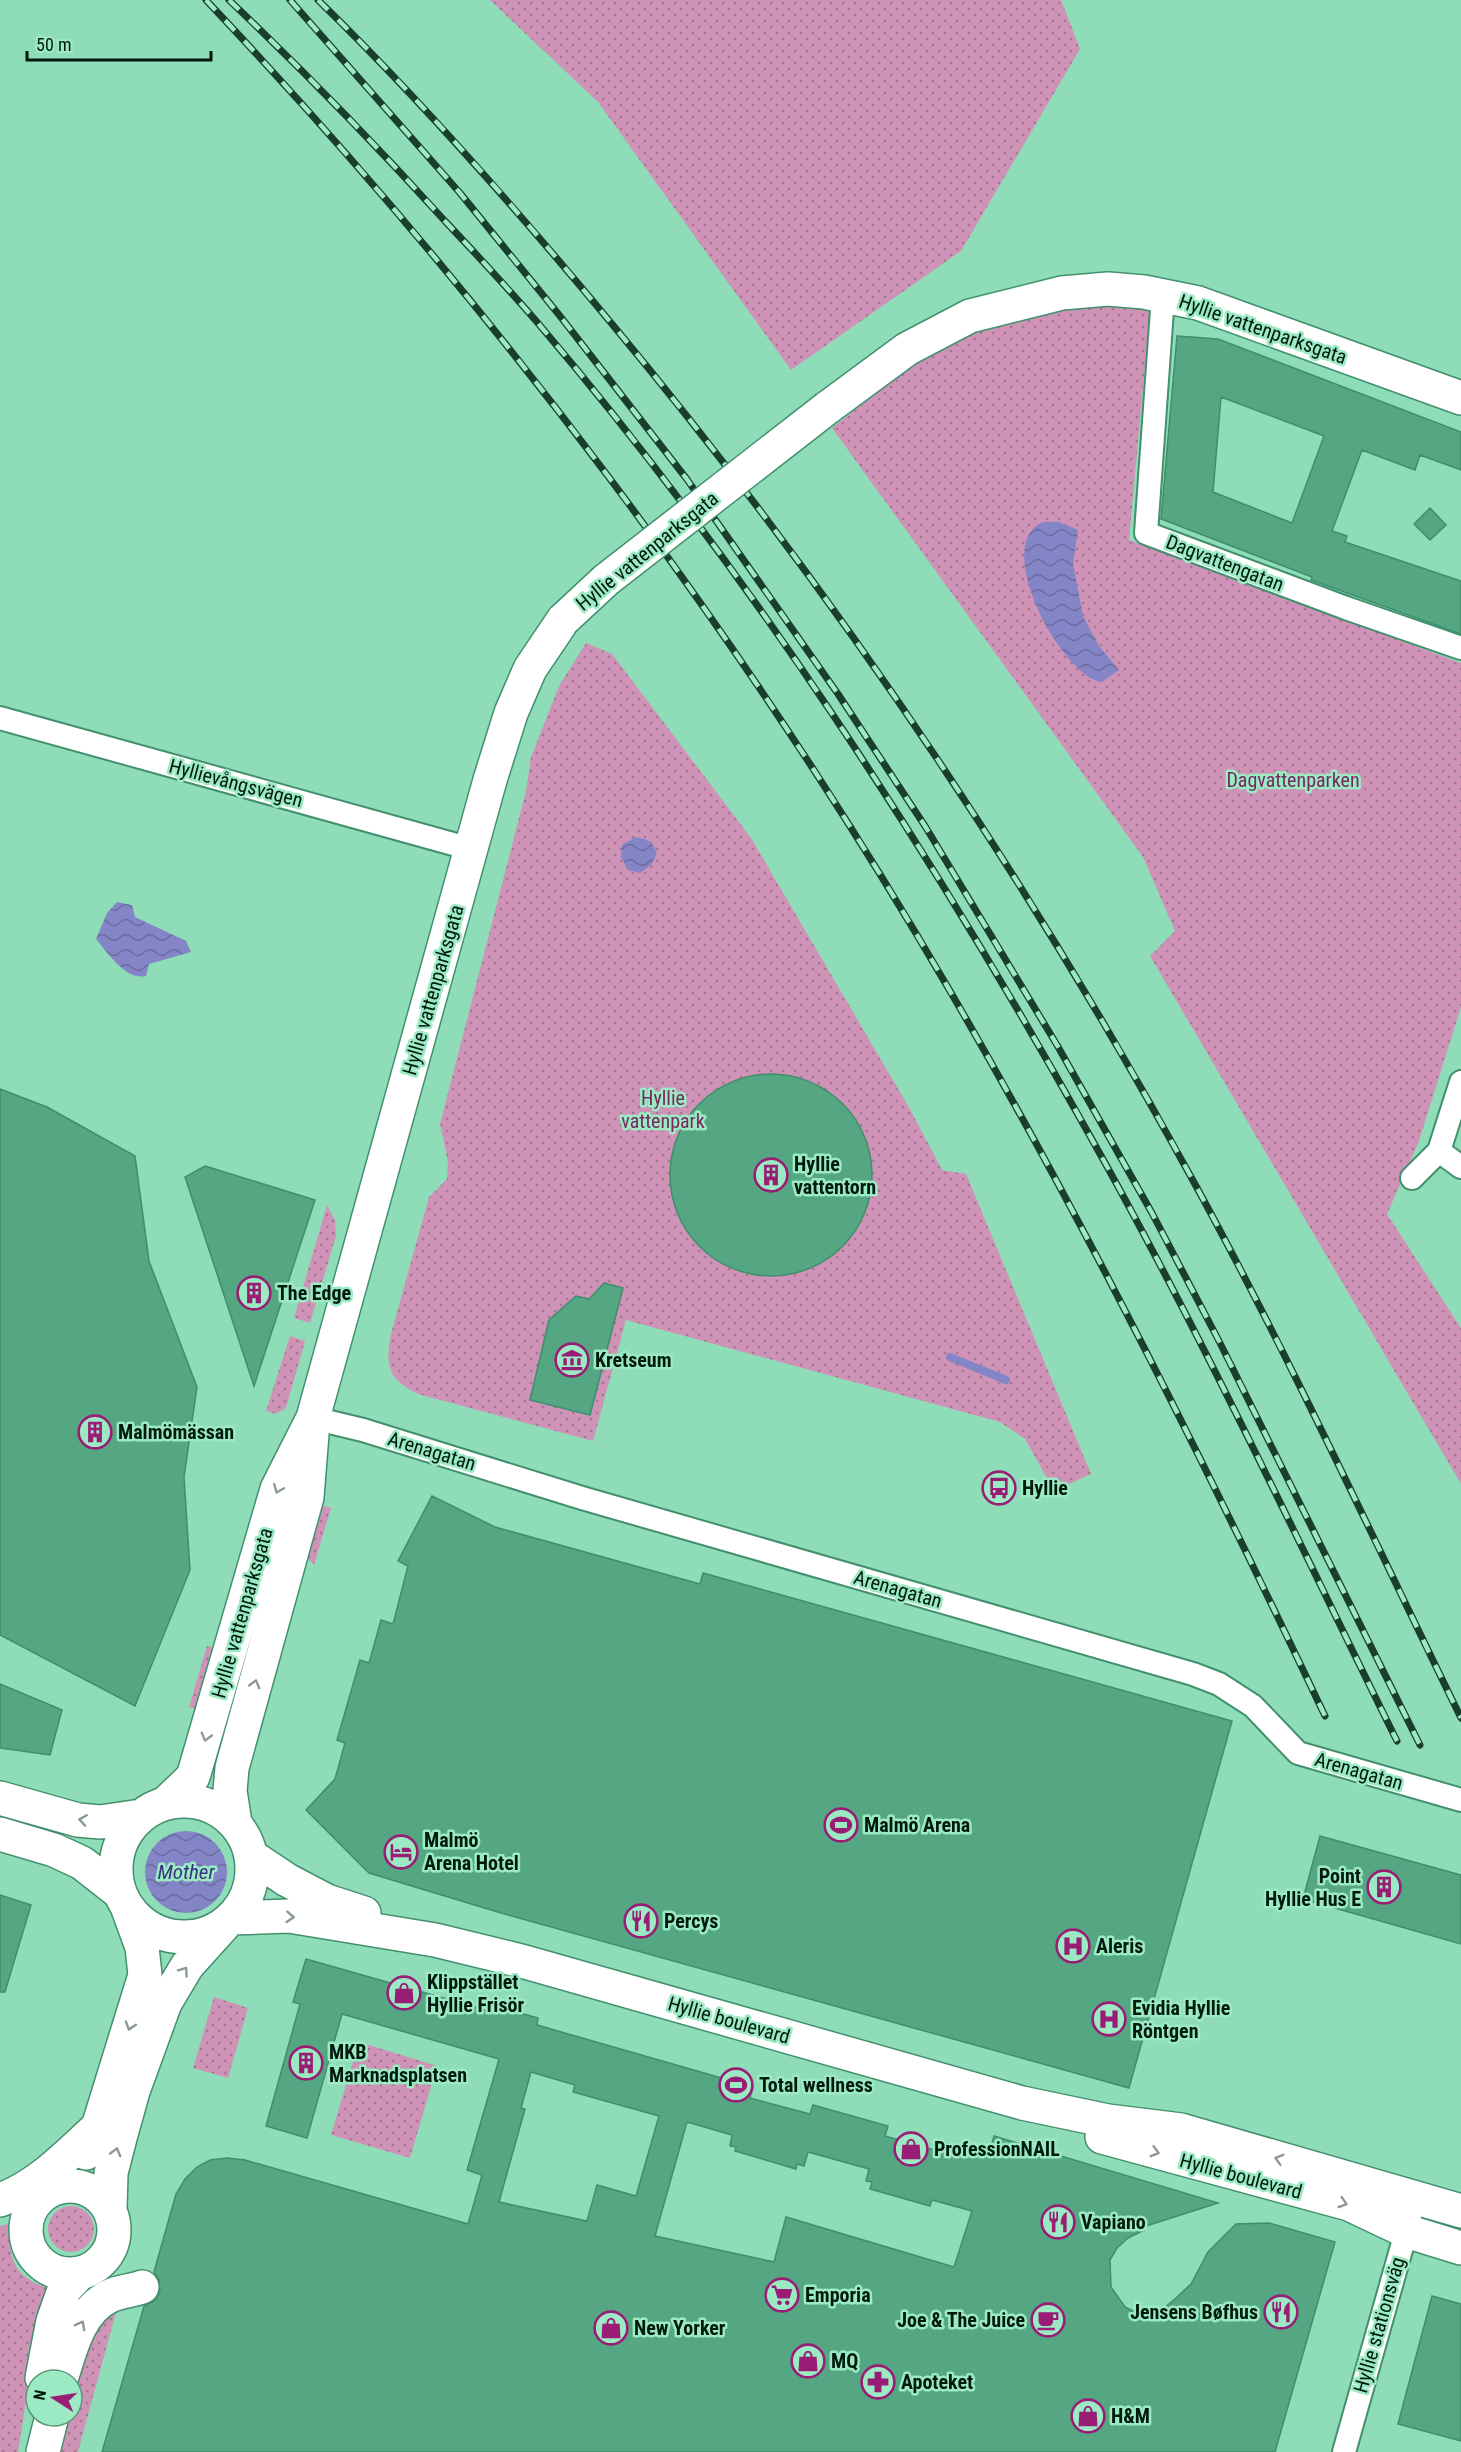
<svg xmlns="http://www.w3.org/2000/svg" width="1461" height="2452" font-family="'Roboto Condensed',sans-serif">
<style>
.green{fill:url(#green-dots)}
.water{fill:url(#water-waves)}
.lines{fill:none;stroke-linecap:round;stroke-linejoin:round}
.stream{stroke:#8485c6;stroke-width:8}
.building{fill:#55a682;stroke:#3f8e6c;stroke-width:1.5;fill-rule:evenodd}
.street-casing{stroke:#42906e;stroke-width:26}
.secondary-casing{stroke:#42906e;stroke-width:36}
.primary-casing{stroke:#42906e;stroke-width:36}
.street{stroke:#fff;stroke-width:22}
.secondary{stroke:#fff;stroke-width:33}
.primary{stroke:#fff;stroke-width:33}
.rail-casing{stroke:#1a3e2d;stroke-width:7}
.rail{stroke:#9beac4;stroke-width:4.5;stroke-dasharray:14;stroke-linecap:butt}
.secondary-bridge-casing{stroke:#42906e;stroke-width:36;stroke-linecap:butt}
.secondary-bridge{stroke:#fff;stroke-width:33}
.oneway{stroke:#8c9893}
.labels{text-anchor:middle;dominant-baseline:central;stroke-width:5;stroke-linejoin:round;paint-order:stroke}
.street-label{font-size:20px;fill:#001a0e;stroke:#9beac4}
.park-label{font-size:20px;fill:#77285e;stroke:#9beac4}
.poi-label{font-size:20px;font-weight:bold;fill:#001a0e;stroke:#9beac4;text-anchor:start}
.water-label{font-size:21px;font-style:italic;fill:#3a3281;stroke:#9beac4}
</style>
<defs>
<pattern id="green-dots" width="8" height="8" patternUnits="userSpaceOnUse" patternTransform="scale(1.5)"><rect width="8" height="8" fill="#cf93b7"/><path d="M2 2h.1M6 6h.1" fill="none" stroke="#a67793" stroke-width="1.8" stroke-linecap="round"/></pattern>
<pattern id="water-waves" width="16" height="10" patternUnits="userSpaceOnUse" patternTransform="scale(1.5)"><rect width="16" height="10" fill="#8485c6"/><path d="M0 5q4-4 8 0t8 0" fill="none" stroke="#6a6c9f"/></pattern>
</defs>
<rect width="100%" height="100%" fill="#8fddb8"/>
<path class="green" d="M 490,0 L 1061,0 L 1080,49 L 961,251 L 791,370 L 598,102 Z
M 1127,306 L 1150,310 L 1129,540 L 1461,663 L 1461,1007 L 1419,1141 L 1387,1214 L 1461,1328 L 1461,1484 L 1150,956 L 1175,931 L 1143,857 L 832,428 L 918,361 L 974,331 L 1052,308 Z
M 586,643 L 612,654 L 751,838 L 911,1111 L 942,1170 L 966,1174 L 1091,1474 L 1054,1491 L 1025,1439 L 1000,1422 L 626,1320 L 593,1441 L 418,1394 C 388,1379 385,1366 391,1334 L 429,1197 L 447,1179 L 448,1162 L 440,1124 L 526,791 L 531,757 L 559,686 Z
M 327,1205 L 335,1220 L 336,1236 L 310,1323 L 294,1318 Z
M 290,1336 L 305,1341 L 286,1408 L 276,1414 L 266,1411 Z
M 317,1504 L 331,1508 L 314,1565 L 307,1558 Z
M 207,1646 L 217,1649 L 200,1710 L 189,1707 Z
M 214,1997 L 248,2008 L 228,2078 L 193,2068 Z
M 359,2042 L 437,2066 L 410,2158 L 331,2135 Z
M48 2229a23 23 0 1 1 46 0a23 23 0 1 1-46 0Z
M 8,2224 C 10,2264 15,2279 55,2290 L 32,2363 L 18,2452 L 0,2452 L 0,2226 Z
M 116,2312 L 78,2452 L 58,2452 L 66,2416 L 72,2416 L 72,2387 L 102,2316 Z"/>
<path class="water" d="M 1059,522 L 1078,530 L 1073,564 L 1083,616 L 1099,646 L 1119,670 L 1102,682 C 1062,677 992,547 1041,523 C 1045,521 1054,522 1059,522 Z
M 635,837 C 648,839 652,841 657,853 L 652,864 L 640,873 L 628,870 L 621,857 L 622,845 Z
M 117,902 L 132,905 L 135,917 L 186,941 L 191,952 L 149,964 L 146,976 C 126,981 107,952 96,939 L 107,913 Z
M145 1872a41 41 0 1 1 82 0a41 41 0 1 1-82 0Z"/>
<g class="lines">
<path class="stream" d="M 950,1357 L 1006,1380"/>
</g>
<path class="building" d="M 1177,336 L 1218,339 L 1461,432 L 1461,470 L 1420,455 L 1415,470 L 1362,450 L 1332,531 L 1347,536 L 1345,542 L 1461,581 L 1461,634 L 1311,580 L 1312,577 L 1161,519 ZM 1221,397 L 1324,436 L 1292,523 L 1213,492 Z
M 1430,508 L 1446,525 L 1430,540 L 1414,524 Z
M670 1175a101 101 0 1 1 202 0a101 101 0 1 1-202 0Z
M 0,1089 L 47,1107 L 135,1156 L 149,1261 L 197,1387 L 184,1477 L 190,1570 L 135,1706 L 0,1635 Z
M 205,1166 L 315,1200 L 254,1386 L 185,1177 Z
M 604,1283 L 623,1288 L 590,1415 L 530,1400 L 549,1320 L 576,1296 L 589,1299 Z
M 432,1496 L 495,1527 L 700,1584 L 703,1573 L 1232,1721 L 1129,2088 L 501,1913 L 369,1873 L 306,1810 L 335,1779 L 345,1743 L 337,1740 L 360,1660 L 369,1663 L 381,1620 L 393,1624 L 408,1566 L 398,1561 Z
M 0,1684 L 62,1710 L 50,1755 L 0,1748 Z
M 1320,1836 L 1461,1875 L 1461,1944 L 1303,1899 Z
M 0,1895 L 31,1905 L 5,1992 L 0,1992 Z
M 306,1959 L 489,2011 L 492,2005 L 538,2018 L 537,2025 L 753,2087 L 750,2098 L 810,2114 L 813,2105 L 888,2126 L 885,2136 L 945,2153 L 947,2143 L 988,2156 L 994,2136 L 1218,2203 L 1143,2227 L 1144,2230 L 1128,2238 L 1117,2248 L 1110,2260 L 1111,2287 L 1125,2307 L 1137,2313 L 1149,2315 L 1163,2309 L 1176,2298 L 1191,2284 L 1208,2252 L 1236,2224 L 1269,2223 L 1335,2242 L 1275,2452 L 102,2452 L 144,2306 L 156,2300 L 160,2291 L 159,2280 L 154,2272 L 176,2194 L 185,2179 L 197,2167 L 210,2160 L 227,2158 L 245,2160 L 468,2224 L 482,2175 L 467,2170 L 499,2059 L 342,2014 L 307,2138 L 266,2126 L 300,2004 L 293,2002 ZM 531,2072 L 575,2085 L 573,2092 L 659,2116 L 636,2196 L 597,2185 L 587,2221 L 499,2202 L 525,2109 L 521,2108 ZM 687,2122 L 732,2135 L 730,2146 L 736,2147 L 735,2151 L 796,2169 L 797,2164 L 804,2166 L 808,2152 L 869,2169 L 866,2181 L 872,2182 L 870,2189 L 930,2206 L 932,2200 L 972,2211 L 954,2267 L 786,2217 L 774,2262 L 655,2236 Z
M 1432,2296 L 1461,2304 L 1461,2441 L 1398,2424 Z"/>
<g class="lines">
<g class="street-casing">
<path id="street" d="M 1163,296 L 1146,533 L 1346,608 L 1461,648
M 0,718 L 471,849
M 1461,1082 L 1439,1151 L 1461,1167
M 1412,1178 L 1439,1151
M 313,1418 L 363,1430 L 582,1498 L 1193,1674 L 1219,1684 L 1253,1706 L 1298,1753 L 1461,1800
M 1344,2452 L 1410,2218"/>
</g>
<g class="secondary-casing">
<path id="secondary" d="M 827,408 L 907,349 L 970,316 L 1062,293 L 1108,289 L 1144,292 L 1198,303 L 1461,398
M 0,1798 L 78,1820 L 100,1822 L 141,1816
M116 1869a68 68 0 1 1 136 0a68 68 0 1 1-136 0Z
M 167,1802 L 193,1777 L 277,1489 L 313,1418 L 490,780 L 511,713 L 530,669 L 563,620
M 235,1823 L 230,1791 L 232,1768 L 307,1497 L 312,1434
M 0,1834 L 54,1850 L 82,1863 L 119,1892
M 251,1856 L 287,1880 L 327,1901 L 364,1913
M 231,1918 L 289,1916 L 435,1940 L 525,1962 L 1022,2103 L 1108,2121 L 1181,2130 L 1461,2211
M 1102,2137 L 1349,2204 L 1406,2231 L 1461,2248
M 86,2153 L 98,2127 L 145,1975 L 142,1947 L 128,1909
M26 2230a44 44 0 1 1 88 0a44 44 0 1 1-88 0Z
M 110,2210 L 111,2173 L 120,2138 L 133,2091 L 165,2003 L 187,1966 L 224,1925"/>
</g>
<g class="primary-casing">
<path id="primary" d="M 0,2200 C 39,2186 68,2154 98,2127
M 42,2378 L 53,2321 L 64,2290 L 80,2273
M 61,2380 C 70,2351 79,2310 110,2296 C 120,2291 132,2291 142,2287
M 43,2452 L 52,2416"/>
</g>
<use href="#street" class="street"/>
<use href="#secondary" class="secondary"/>
<use href="#primary" class="primary"/>
<g class="rail-casing">
<path id="rail" d="M 206,0 C 489,299 743,635 950,991 C 1087,1226 1208,1470 1325,1716
M 229,0 C 304,71 375,144 444,220 C 475,253 507,287 537,322 C 750,572 930,850 1090,1136 C 1201,1333 1297,1539 1397,1741
M 290,0 L 460,193 L 560,316 L 686,478 L 838,694 L 925,826 L 1057,1045 L 1152,1213 L 1219,1341 L 1420,1745
M 318,0 C 422,101 519,212 612,324 C 835,592 1029,880 1196,1186 C 1291,1360 1374,1540 1461,1718"/>
</g>
<use href="#rail" class="rail"/>
<g class="secondary-bridge-casing">
<path id="secondary-bridge" d="M 563,620 L 606,580 L 827,408"/>
</g>
<use href="#secondary-bridge" class="secondary-bridge"/>
</g>
<defs><path id="oneway-chevron" d="M-2-3.5L2.5 0L-2 3.5" fill="none" stroke-width="1.6" stroke-linecap="round" stroke-linejoin="round" transform="scale(1.5)"/></defs>
<g class="oneway">
<use href="#oneway-chevron" transform="translate(278 1489) rotate(112)"/>
<use href="#oneway-chevron" transform="translate(255 1684) rotate(-75)"/>
<use href="#oneway-chevron" transform="translate(206 1737) rotate(106)"/>
<use href="#oneway-chevron" transform="translate(83 1820) rotate(-171)"/>
<use href="#oneway-chevron" transform="translate(290 1917) rotate(4)"/>
<use href="#oneway-chevron" transform="translate(184 1971) rotate(-55)"/>
<use href="#oneway-chevron" transform="translate(130 2026) rotate(107)"/>
<use href="#oneway-chevron" transform="translate(116 2152) rotate(-75)"/>
<use href="#oneway-chevron" transform="translate(1155 2152) rotate(16)"/>
<use href="#oneway-chevron" transform="translate(1279 2159) rotate(-164)"/>
<use href="#oneway-chevron" transform="translate(1343 2203) rotate(17)"/>
<use href="#oneway-chevron" transform="translate(81 2325) rotate(-62)"/>
</g>
<defs>
<g id="building-ring" transform="scale(1.725)"><circle r="9.5" fill="#9beac4" stroke="#991d75" stroke-width="1.5"/><path d="M-4-6H4V6H1V3H-1V6H-4ZM-2.5-4.3h1.7v1.8h-1.7ZM.8-4.3h1.7v1.8H.8ZM-2.5-1h1.7V.8h-1.7ZM.8-1h1.7V.8H.8Z" fill="#991d75"/></g>
<g id="museum-ring" transform="scale(1.725)"><circle r="9.5" fill="#9beac4" stroke="#991d75" stroke-width="1.5"/><path d="M0-6L6-3V-2H-6V-3ZM-5-1h2V3h-2ZM-1-1h2V3h-2ZM3-1h2V3H3ZM-6 4H6V6H-6Z" fill="#991d75"/></g>
<g id="bus-ring" transform="scale(1.725)"><circle r="9.5" fill="#9beac4" stroke="#991d75" stroke-width="1.5"/><path d="M-5-6H5V4H4V6H2V4H-2V6H-4V4H-5ZM-3.5-4V0h7V-4ZM-3.5 1.2v1.5H-2V1.2ZM2 1.2v1.5H3.5V1.2Z" fill="#991d75"/></g>
<g id="stadium-ring" transform="scale(1.725)"><circle r="9.5" fill="#9beac4" stroke="#991d75" stroke-width="1.5"/><path d="M0-5a6.5 5 0 1 0 0 10a6.5 5 0 1 0 0-10ZM-3.5-1.8h7v3.6h-7Z" fill="#991d75"/></g>
<g id="hotel-ring" transform="scale(1.725)"><circle r="9.5" fill="#9beac4" stroke="#991d75" stroke-width="1.5"/><path d="M-6-4.5h1.5V1H6V5H4.5V3h-9V5H-6ZM-4 0a1.8 1.8 0 1 1 3.6 0ZM.5 0V-2.5h3Q6-2.5 6 0Z" fill="#991d75"/></g>
<g id="restaurant-ring" transform="scale(1.725)"><circle r="9.5" fill="#9beac4" stroke="#991d75" stroke-width="1.5"/><path d="M-5-6h1v4h1v-4h1v4h1v-4h1v5L-1.5 .5V6h-2V.5L-5-1ZM5-6V6H3V1.5H1.5Q1.5-4 5-6Z" fill="#991d75"/></g>
<g id="hospital-ring" transform="scale(1.725)"><circle r="9.5" fill="#9beac4" stroke="#991d75" stroke-width="1.5"/><path d="M-5-5h3v3.5h4V-5h3V5h-3V1.5h-4V5h-3Z" fill="#991d75"/></g>
<g id="shop-ring" transform="scale(1.725)"><circle r="9.5" fill="#9beac4" stroke="#991d75" stroke-width="1.5"/><path d="M-5-2.5h2.3a2.7 3.5 0 0 1 5.4 0H5L5.5 6h-11ZM-1.5-2.5h3a1.5 2.3 0 0 0-3 0Z" fill="#991d75"/></g>
<g id="supermarket-ring" transform="scale(1.725)"><circle r="9.5" fill="#9beac4" stroke="#991d75" stroke-width="1.5"/><path d="M-6-5.5h2.5l.6 2H6L4.5 2H-2.5L-4.4-4H-6ZM-1.5 3.2a1.3 1.3 0 1 0 .1 0ZM3 3.2a1.3 1.3 0 1 0 .1 0Z" fill="#991d75"/></g>
<g id="cafe-ring" transform="scale(1.725)"><circle r="9.5" fill="#9beac4" stroke="#991d75" stroke-width="1.5"/><path d="M-5.5-4.5H6V0H3Q3 3.5 0 3.5H-2.5Q-5.5 3.5-5.5 0ZM3-3.2v2h1.7v-2ZM-6 4.5H4V6H-6Z" fill="#991d75"/></g>
<g id="pharmacy-ring" transform="scale(1.725)"><circle r="9.5" fill="#9beac4" stroke="#991d75" stroke-width="1.5"/><path d="M-2-6h4v4h4v4h-4v4h-4v-4h-4v-4h4Z" fill="#991d75"/></g>
</defs>
<g fill-rule="evenodd">
<use href="#building-ring" x="771" y="1175"/>
<use href="#building-ring" x="254" y="1293"/>
<use href="#museum-ring" x="572" y="1360"/>
<use href="#building-ring" x="95" y="1432"/>
<use href="#bus-ring" x="999" y="1488"/>
<use href="#stadium-ring" x="841" y="1825"/>
<use href="#hotel-ring" x="401" y="1852"/>
<use href="#building-ring" x="1384" y="1887"/>
<use href="#restaurant-ring" x="641" y="1921"/>
<use href="#hospital-ring" x="1073" y="1946"/>
<use href="#shop-ring" x="404" y="1993"/>
<use href="#hospital-ring" x="1109" y="2019"/>
<use href="#building-ring" x="306" y="2063"/>
<use href="#stadium-ring" x="736" y="2085"/>
<use href="#shop-ring" x="911" y="2149"/>
<use href="#restaurant-ring" x="1058" y="2222"/>
<use href="#supermarket-ring" x="782" y="2295"/>
<use href="#restaurant-ring" x="1281" y="2312"/>
<use href="#cafe-ring" x="1048" y="2320"/>
<use href="#shop-ring" x="611" y="2328"/>
<use href="#shop-ring" x="808" y="2361"/>
<use href="#pharmacy-ring" x="878" y="2382"/>
<use href="#shop-ring" x="1088" y="2416"/>
</g>
<g class="labels">
<g class="street-label">
<text transform="translate(1263 329) rotate(19)">Hyllie vattenparksgata</text>
<text transform="translate(647 551) rotate(-39)">Hyllie vattenparksgata</text>
<text transform="translate(1225 563) rotate(21)">Dagvattengatan</text>
<text transform="translate(236 783) rotate(15)">Hyllievångsvägen</text>
<text transform="translate(433 990) rotate(-74)">Hyllie vattenparksgata</text>
<text transform="translate(432 1451) rotate(17)">Arenagatan</text>
<text transform="translate(898 1589) rotate(16)">Arenagatan</text>
<text transform="translate(242 1613) rotate(-74)">Hyllie vattenparksgata</text>
<text transform="translate(1359 1771) rotate(16)">Arenagatan</text>
<text transform="translate(729 2020) rotate(16)">Hyllie boulevard</text>
<text transform="translate(1241 2176) rotate(15)">Hyllie boulevard</text>
<text transform="translate(1379 2325) rotate(-74)">Hyllie stationsväg</text>
</g>
<g class="park-label">
<text x="1293" y="780">Dagvattenparken</text>
<text x="663" y="1098">Hyllie<tspan x="663" dy="23">vattenpark</tspan></text>
</g>
<g class="poi-label">
<text x="794" y="1164">Hyllie<tspan x="794" dy="23">vattentorn</tspan></text>
<text x="277" y="1293">The Edge</text>
<text x="595" y="1360">Kretseum</text>
<text x="118" y="1432">Malmömässan</text>
<text x="1022" y="1488">Hyllie</text>
<text x="864" y="1825">Malmö Arena</text>
<text x="424" y="1840">Malmö<tspan x="424" dy="23">Arena Hotel</tspan></text>
<text x="1361" y="1876" text-anchor="end">Point<tspan x="1361" dy="23">Hyllie Hus E</tspan></text>
<text x="664" y="1921">Percys</text>
<text x="1096" y="1946">Aleris</text>
<text x="427" y="1982">Klippstället<tspan x="427" dy="23">Hyllie Frisör</tspan></text>
<text x="1132" y="2008">Evidia Hyllie<tspan x="1132" dy="23">Röntgen</tspan></text>
<text x="329" y="2052">MKB<tspan x="329" dy="23">Marknadsplatsen</tspan></text>
<text x="759" y="2085">Total wellness</text>
<text x="934" y="2149">ProfessionNAIL</text>
<text x="1081" y="2222">Vapiano</text>
<text x="805" y="2295">Emporia</text>
<text x="1258" y="2312" text-anchor="end">Jensens Bøfhus</text>
<text x="1025" y="2320" text-anchor="end">Joe &amp; The Juice</text>
<text x="634" y="2328">New Yorker</text>
<text x="831" y="2361">MQ</text>
<text x="901" y="2382">Apoteket</text>
<text x="1111" y="2416">H&amp;M</text>
</g>
<g class="water-label">
<text x="186" y="1872">Mother</text>
</g>
</g>
<g transform="translate(54 2398) rotate(282)"><circle r="28" fill="#9beac4" stroke="#5d977b" stroke-width="1.5"/>
<path d="M0-4.5L10 22L0 15L-10 22Z" fill="#991d75"/>
<text y="-9" font-size="16" font-weight="bold" text-anchor="middle" fill="#001a0e">N</text>
</g>
<path d="M27 51v9h184v-9" fill="none" stroke="#001a0e" stroke-width="3"/>
<text x="36" y="51" font-size="18" fill="#001a0e" stroke="#9beac4" stroke-width="4.5" paint-order="stroke">50 m</text>
</svg>
